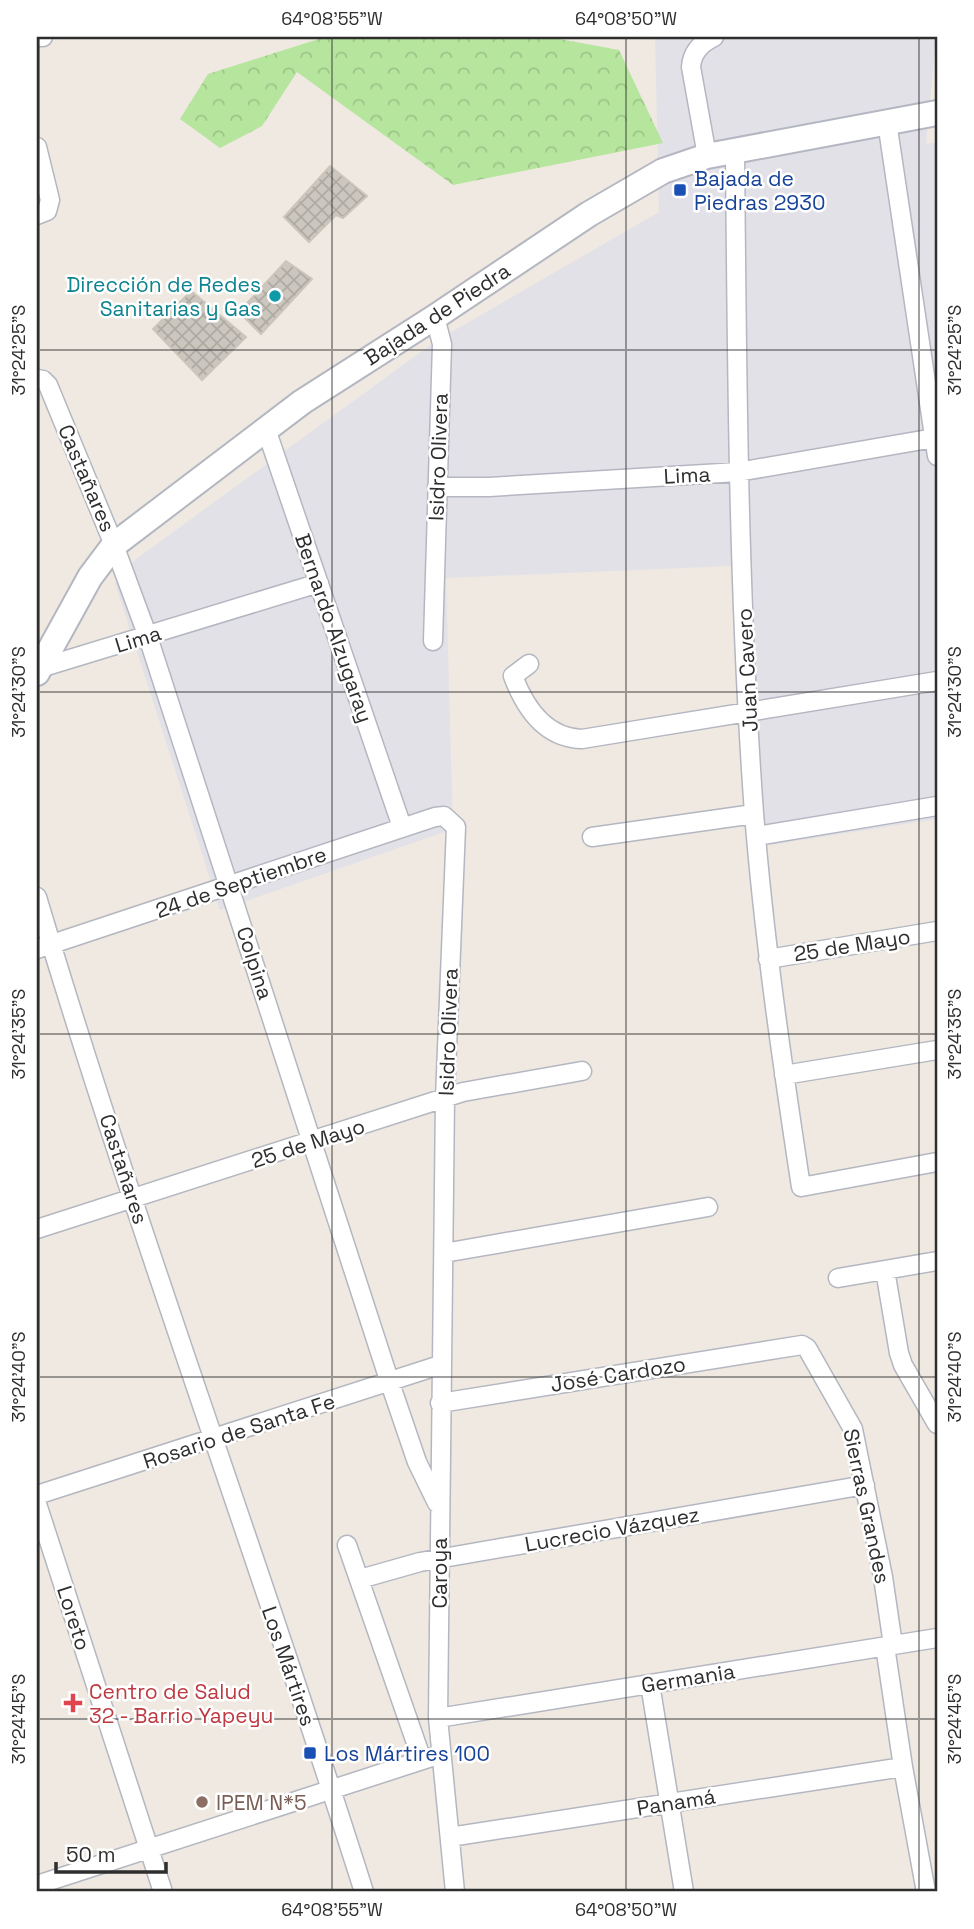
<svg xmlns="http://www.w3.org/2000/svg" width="974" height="1929" font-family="'Space Grotesk',sans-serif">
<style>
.industrial{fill:#e3e1e8}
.forest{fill:url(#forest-crowns)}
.building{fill:url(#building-cross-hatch);stroke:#cbc5ba;stroke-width:2}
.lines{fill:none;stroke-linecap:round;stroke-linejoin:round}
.minor-casing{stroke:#b4b7c1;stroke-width:21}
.secondary-casing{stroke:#b4b7c1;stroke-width:28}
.minor{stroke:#fff;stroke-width:18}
.secondary{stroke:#fff;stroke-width:24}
.ticks{fill:none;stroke:#2e2e2e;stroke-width:2;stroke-opacity:0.45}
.transit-dot{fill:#1a4fb4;stroke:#fff;stroke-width:2.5}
.culture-dot{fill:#0f9aa8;stroke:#fff;stroke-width:2.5}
.health-dot{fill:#e0444e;stroke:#fff;stroke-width:2.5}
.education-dot{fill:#8d6e63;stroke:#fff;stroke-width:2.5}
.labels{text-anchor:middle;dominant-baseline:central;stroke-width:5;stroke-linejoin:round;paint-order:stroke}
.transit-label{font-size:21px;fill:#164399;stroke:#fff;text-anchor:start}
.culture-label{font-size:21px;fill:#0d838f;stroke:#fff;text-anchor:end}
.street-label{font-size:21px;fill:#2e2e2e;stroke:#fff}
.health-label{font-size:21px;fill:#be3a42;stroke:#fff;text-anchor:start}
.education-label{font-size:21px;fill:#785e54;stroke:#fff;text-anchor:start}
.neatline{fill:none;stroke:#2e2e2e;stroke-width:2.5}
.ticks-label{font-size:18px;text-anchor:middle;fill:#2e2e2e}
</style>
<defs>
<pattern id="forest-crowns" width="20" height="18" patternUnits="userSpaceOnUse" patternTransform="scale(1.75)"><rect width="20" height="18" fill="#b6e59e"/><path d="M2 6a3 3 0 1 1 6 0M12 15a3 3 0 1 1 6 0" fill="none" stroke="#9dc588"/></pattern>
<pattern id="building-cross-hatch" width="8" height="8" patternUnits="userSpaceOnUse" patternTransform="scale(1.75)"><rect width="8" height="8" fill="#cbc7bf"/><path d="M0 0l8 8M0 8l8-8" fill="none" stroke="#afaba4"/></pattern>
</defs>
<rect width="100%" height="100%" fill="#efe9e1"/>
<path class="industrial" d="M 655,37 L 936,37 L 926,144 L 937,142 L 937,819 L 751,848 L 731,566 L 446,578 L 453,829 L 220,910 L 115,583 L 136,559 L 436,341 L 659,212 Z"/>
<path class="forest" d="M 325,37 L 549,37 L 619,50 L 663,143 L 453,185 L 297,72 L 262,126 L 220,148 L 180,119 L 208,74 Z"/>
<path class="building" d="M 330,166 L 367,196 L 343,218 L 336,215 L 309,242 L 284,217 Z
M 286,261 L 312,279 L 261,334 L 239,312 Z
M 191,291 L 246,337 L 202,380 L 153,329 Z"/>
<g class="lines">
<g class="minor-casing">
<path id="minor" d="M 37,37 L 43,37
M 887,122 L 937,456
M 37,147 L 50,200 L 47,211 L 37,215
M 735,151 C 737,372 738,593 754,813 C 764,939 782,1062 801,1187 L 937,1162
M 707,156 L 691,67 C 692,52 701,43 714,37
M 37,379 L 43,380 L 48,385 L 114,545 L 148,637 L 390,1383 L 417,1462 L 437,1503
M 266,429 L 402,827
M 437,487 L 489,487 L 738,472 L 934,438
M 433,641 L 442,344 L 435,317
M 529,664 L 513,676 C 525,708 545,738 582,739 L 937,681
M 37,669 L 319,583
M 757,836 L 937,806
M 592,837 L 754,814
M 37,897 C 137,1232 259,1559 364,1892
M 37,949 L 435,817 L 444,816 L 456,827 L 445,1098 L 438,1718 L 455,1892
M 768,959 L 937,931
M 784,1075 L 937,1050
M 37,1229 L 463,1092 L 582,1071
M 444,1253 L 708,1207
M 885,1270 L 899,1353 L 903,1365 L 937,1424
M 838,1278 L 937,1261
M 440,1403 L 802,1345 L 807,1348 L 853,1429 L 883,1577 L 893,1645
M 37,1495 L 440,1365
M 37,1504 L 163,1892
M 347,1545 L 422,1760
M 360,1579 L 420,1562 L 865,1485
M 885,1646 L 903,1767 L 926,1892
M 650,1684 L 684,1892
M 438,1718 L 937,1638
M 450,1837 L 903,1767
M 37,1885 L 441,1754"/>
</g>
<g class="secondary-casing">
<path id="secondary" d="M 37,673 L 90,577 L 114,545 L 302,402 L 435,317 L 589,214 L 663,171 L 707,156 L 937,113"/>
</g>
<use href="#minor" class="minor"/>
<use href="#secondary" class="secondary"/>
</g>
<path class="ticks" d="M 39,37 L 39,1892M 332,37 L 332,1892M 626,37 L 626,1892M 919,37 L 919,1892M 37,350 L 937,350M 37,692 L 937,692M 37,1034 L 937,1034M 37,1377 L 937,1377M 37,1719 L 937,1719"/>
<g class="transit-dot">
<rect x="673" y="183" width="14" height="14" rx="3.5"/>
<rect x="303" y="1746" width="14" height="14" rx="3.5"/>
</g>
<circle class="culture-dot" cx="275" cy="296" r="7"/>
<path class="health-dot" d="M69.5 1692.5h7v7h7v7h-7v7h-7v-7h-7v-7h7z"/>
<circle class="education-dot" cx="202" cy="1802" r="7"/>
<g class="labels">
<g class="transit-label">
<text x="694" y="178">Bajada de<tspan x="694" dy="24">Piedras 2930</tspan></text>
<text x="324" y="1753">Los Mártires 100</text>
</g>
<g class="culture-label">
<text x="261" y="284">Dirección de Redes<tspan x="261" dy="24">Sanitarias y Gas</tspan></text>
</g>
<g class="street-label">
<text transform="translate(437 314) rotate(-33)">Bajada de Piedra</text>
<text transform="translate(438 457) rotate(-88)">Isidro Olivera</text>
<text transform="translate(687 475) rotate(-3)">Lima</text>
<text transform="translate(87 478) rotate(67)">Castañares</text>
<text transform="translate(334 628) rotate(71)">Bernardo Alzugaray</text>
<text transform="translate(138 639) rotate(-17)">Lima</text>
<text transform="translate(747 670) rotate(-93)">Juan Cavero</text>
<text transform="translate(241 882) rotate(-19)">24 de Septiembre</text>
<text transform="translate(852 945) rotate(-9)">25 de Mayo</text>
<text transform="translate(255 963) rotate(72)">Colpina</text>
<text transform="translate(448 1032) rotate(-88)">Isidro Olivera</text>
<text transform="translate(308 1143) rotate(-18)">25 de Mayo</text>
<text transform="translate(124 1169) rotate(72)">Castañares</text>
<text transform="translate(618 1374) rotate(-9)">José Cardozo</text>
<text transform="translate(239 1431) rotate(-18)">Rosario de Santa Fe</text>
<text transform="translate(867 1506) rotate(78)">Sierras Grandes</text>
<text transform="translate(612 1529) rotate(-10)">Lucrecio Vázquez</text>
<text transform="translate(439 1573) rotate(-90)">Caroya</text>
<text transform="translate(74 1618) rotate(72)">Loreto</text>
<text transform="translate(289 1666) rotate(71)">Los Mártires</text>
<text transform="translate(688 1678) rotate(-9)">Germania</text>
<text transform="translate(676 1802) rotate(-9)">Panamá</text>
</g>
<g class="health-label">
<text x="89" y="1691">Centro de Salud<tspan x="89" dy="24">32 - Barrio Yapeyu</tspan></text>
</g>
<g class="education-label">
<text x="216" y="1802">IPEM N*5</text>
</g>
</g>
<rect width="974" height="1929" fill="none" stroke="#ffffff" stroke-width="77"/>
<path d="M56 1862v10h110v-10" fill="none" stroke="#2e2e2e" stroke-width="3.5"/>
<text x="66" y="1862" font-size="21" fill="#2e2e2e" stroke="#ffffff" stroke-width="5" paint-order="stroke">50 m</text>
<rect x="38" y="38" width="898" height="1852" class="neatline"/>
<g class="ticks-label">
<text x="332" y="25">64°08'55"W</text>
<text x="626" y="25">64°08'50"W</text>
<text transform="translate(19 350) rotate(-90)" y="6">31°24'25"S</text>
<text transform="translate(955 350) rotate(-90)" y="6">31°24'25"S</text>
<text transform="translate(19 692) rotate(-90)" y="6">31°24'30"S</text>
<text transform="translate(955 692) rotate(-90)" y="6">31°24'30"S</text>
<text transform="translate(19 1034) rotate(-90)" y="6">31°24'35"S</text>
<text transform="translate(955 1034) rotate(-90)" y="6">31°24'35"S</text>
<text transform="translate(19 1377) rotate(-90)" y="6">31°24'40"S</text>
<text transform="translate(955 1377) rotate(-90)" y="6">31°24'40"S</text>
<text transform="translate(19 1719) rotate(-90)" y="6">31°24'45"S</text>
<text transform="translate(955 1719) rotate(-90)" y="6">31°24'45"S</text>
<text x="332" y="1916">64°08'55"W</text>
<text x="626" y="1916">64°08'50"W</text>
</g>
</svg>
